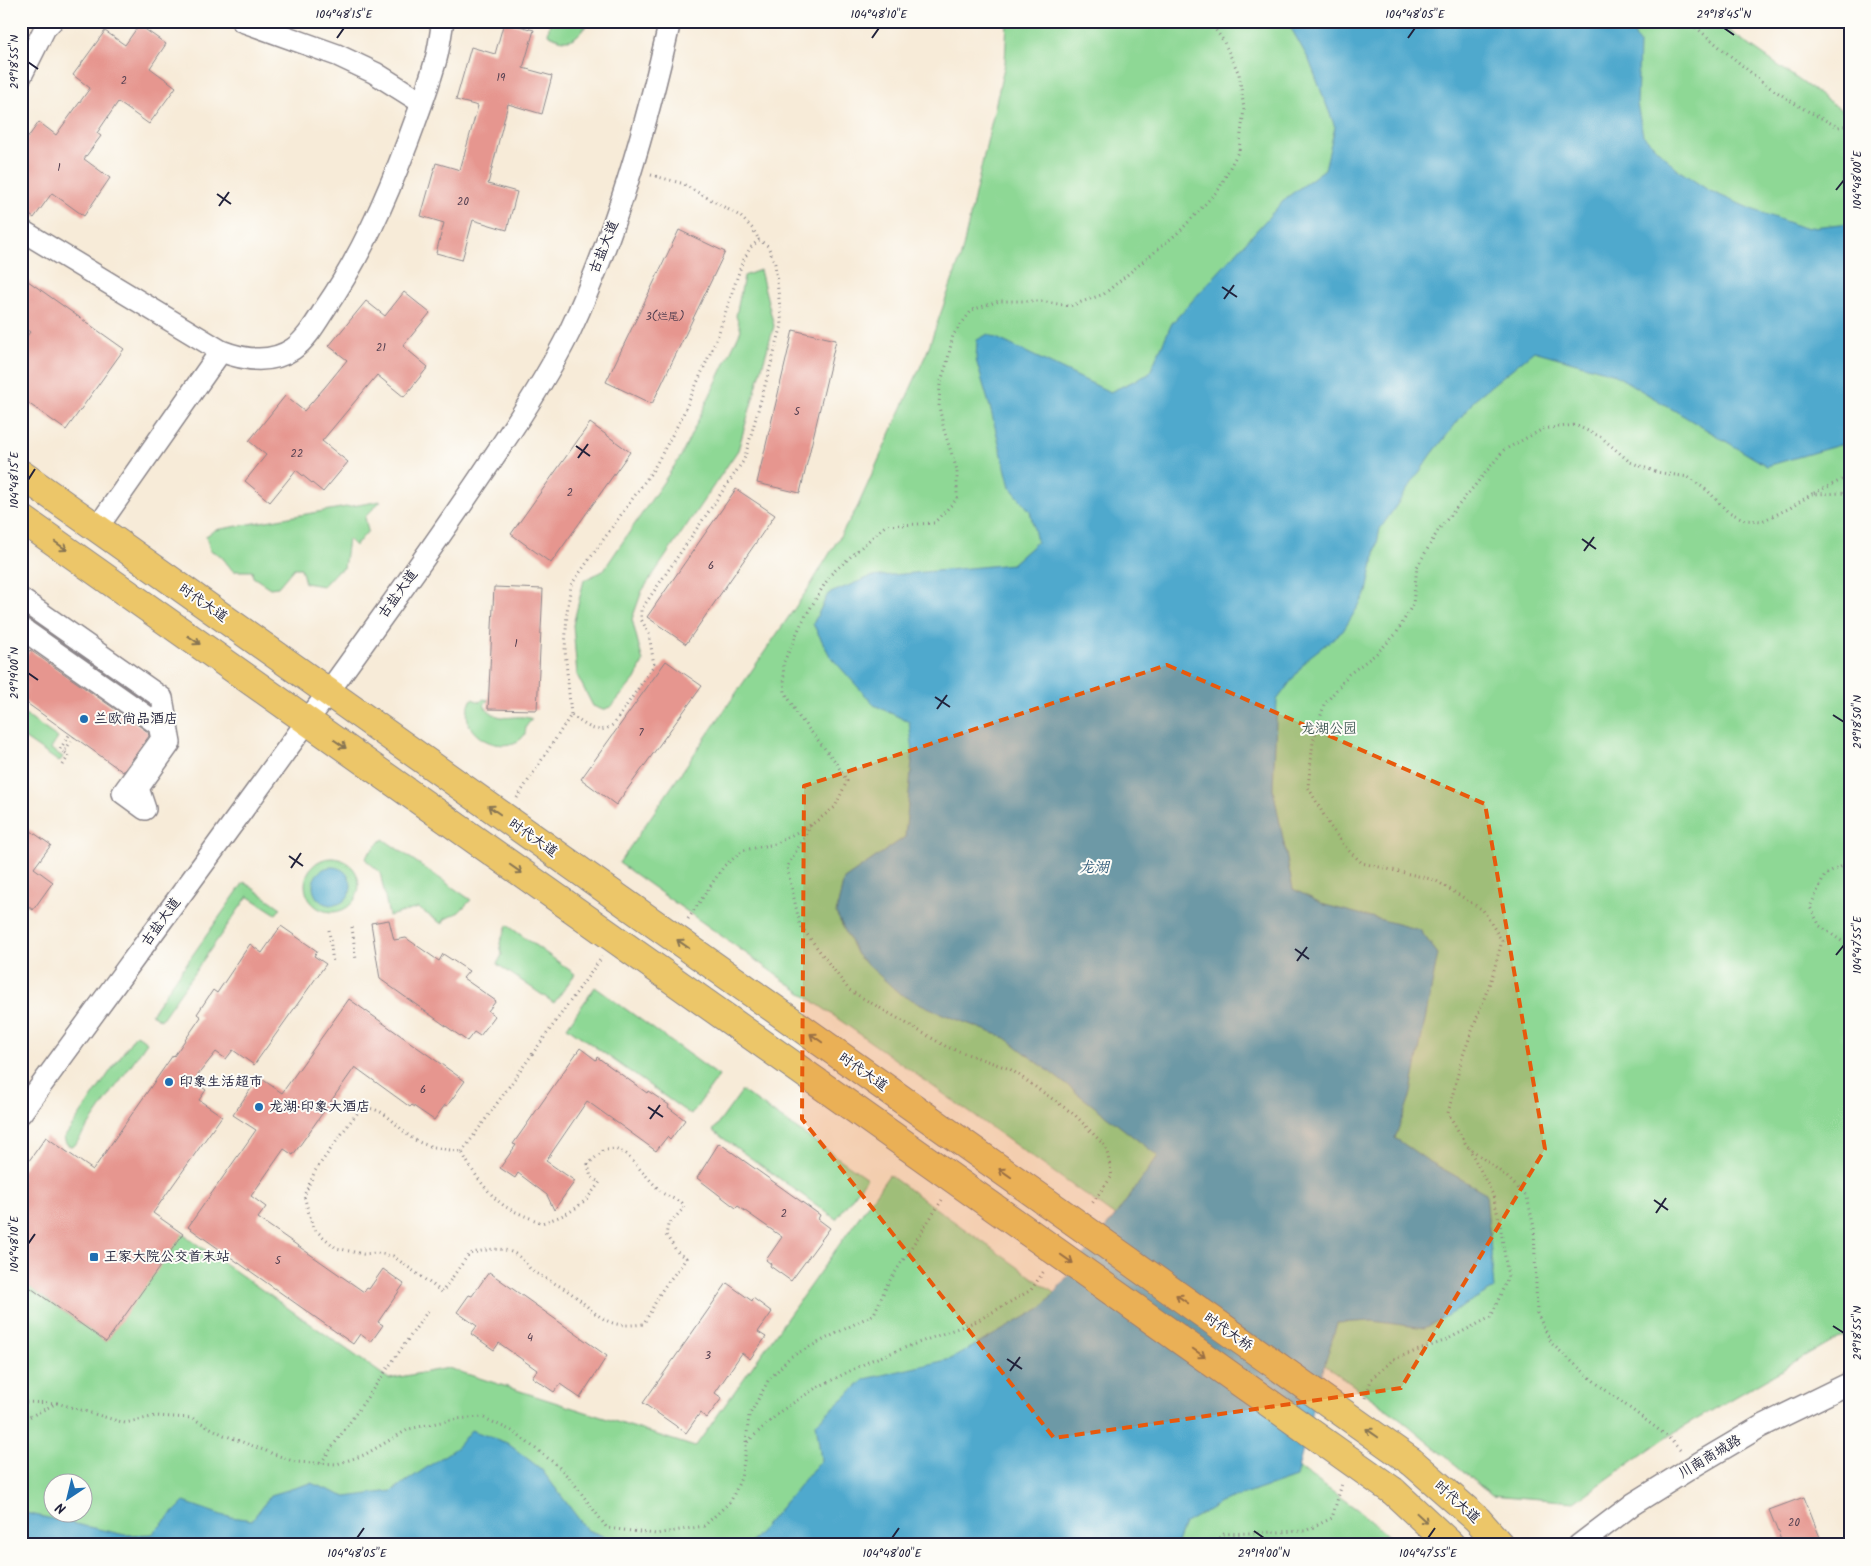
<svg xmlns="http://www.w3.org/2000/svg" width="1871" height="1566" font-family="Kalam,'LXGW WenKai TC',sans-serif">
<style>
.green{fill:#8ed895;stroke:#587d68;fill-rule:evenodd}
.water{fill:#4fa9cd;stroke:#386684}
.building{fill:#e6968f}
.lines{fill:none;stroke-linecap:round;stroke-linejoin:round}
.minor-casing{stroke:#8c868a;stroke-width:24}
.major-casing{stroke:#8c868a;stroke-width:30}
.path{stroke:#8c868a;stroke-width:3;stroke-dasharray:1 4;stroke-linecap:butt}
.minor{stroke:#fff;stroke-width:21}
.major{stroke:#ecc669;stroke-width:28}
.major-bridge-casing{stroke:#8c868a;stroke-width:30;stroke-linecap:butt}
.major-bridge{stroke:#ecc669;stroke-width:28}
.oneway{stroke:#877452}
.marked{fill:#e8590c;fill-opacity:0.2;stroke:#e8590c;stroke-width:4;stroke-dasharray:10 6;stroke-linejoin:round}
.ticks{fill:none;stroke:#22223b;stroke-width:2}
.poi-dot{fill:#1f6fb2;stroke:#fdfcf7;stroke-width:2}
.labels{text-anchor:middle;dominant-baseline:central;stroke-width:4;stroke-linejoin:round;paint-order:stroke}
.number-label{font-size:11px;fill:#533f50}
.street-label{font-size:14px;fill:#22223b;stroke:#fdfcf7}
.poi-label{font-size:14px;fill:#22223b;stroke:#fdfcf7;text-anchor:start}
.park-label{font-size:14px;fill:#425956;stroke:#fdfcf7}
.water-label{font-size:15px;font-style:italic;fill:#365f7d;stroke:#fdfcf7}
.neatline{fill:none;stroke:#22223b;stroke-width:2}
.ticks-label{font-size:12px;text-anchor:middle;fill:#22223b}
</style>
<rect width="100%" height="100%" fill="#fdfcf7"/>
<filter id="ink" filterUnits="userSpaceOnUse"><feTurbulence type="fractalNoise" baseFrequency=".02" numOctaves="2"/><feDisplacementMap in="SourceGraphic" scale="10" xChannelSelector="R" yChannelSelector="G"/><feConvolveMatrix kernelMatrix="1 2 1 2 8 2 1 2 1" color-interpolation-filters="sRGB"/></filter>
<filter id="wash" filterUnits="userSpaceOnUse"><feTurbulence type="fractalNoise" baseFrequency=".0096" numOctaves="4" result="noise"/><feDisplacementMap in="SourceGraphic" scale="20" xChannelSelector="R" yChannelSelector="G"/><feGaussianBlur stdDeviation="1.12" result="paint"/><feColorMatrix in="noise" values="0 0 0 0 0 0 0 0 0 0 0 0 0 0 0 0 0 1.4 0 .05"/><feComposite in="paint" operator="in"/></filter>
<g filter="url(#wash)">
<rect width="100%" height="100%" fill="#f7ebd8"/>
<path class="green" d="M 550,21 L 599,21 L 588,23 C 575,41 568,45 548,34 Z
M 1007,21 L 1715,21 L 1850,116 L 1850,1335 L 1832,1341 L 1668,1436 L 1575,1502 L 1492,1495 L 1402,1420 L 619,863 L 810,586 L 857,508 L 927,352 L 961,256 L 1005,63 Z
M 760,270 L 774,326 L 738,450 L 642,591 L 632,619 L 643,662 L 635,679 L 612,706 L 603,710 L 593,706 L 577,675 L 573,625 L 584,580 L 603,571 L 681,456 L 741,330 L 736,316 L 744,276 Z
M 381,501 L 365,517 L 368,531 L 355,546 L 348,539 L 344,568 L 336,572 L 323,586 L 305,583 L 301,568 L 294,568 L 278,587 L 270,588 L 253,577 L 252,571 L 233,571 L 221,556 L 210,550 L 206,536 L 215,530 Z
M 472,699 L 480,702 L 483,699 L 489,700 L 484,703 L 485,707 C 503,726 514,712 532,719 C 531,721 526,725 526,728 C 525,732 526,734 522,738 C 501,757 452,733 472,699 Z
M 21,712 L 58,738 L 51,749 L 63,757 L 59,762 L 21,736 Z
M 383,839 L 471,900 L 459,912 L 445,919 L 442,924 L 418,908 L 389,916 L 380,872 L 366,860 L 367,855 Z
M305 885a27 27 0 1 1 54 0a27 27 0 1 1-54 0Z
M 244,882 L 281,908 L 276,914 L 248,896 L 161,1020 L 151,1014 Z
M 507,925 L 575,974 L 554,1003 L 497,964 L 502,955 L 500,943 Z
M 595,987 L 719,1076 L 691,1115 L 567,1027 Z
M 136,1034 L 147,1042 L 75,1145 L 70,1146 L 66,1143 L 64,1138 Z
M 742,1091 L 867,1178 L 836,1219 L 713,1131 Z
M 889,1175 L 1358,1510 L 1399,1545 L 21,1545 L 21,1281 L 106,1342 L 181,1233 L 389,1379 L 448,1368 L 695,1447 ZM 52,1484 L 82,1484 L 82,1514 L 52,1514 Z"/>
<path class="water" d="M 1287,21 L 1628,21 L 1639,44 L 1637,104 L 1643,135 L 1678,170 L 1708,190 L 1751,209 L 1804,228 L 1850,223 L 1850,442 L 1767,466 L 1612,373 L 1534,351 L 1476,398 L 1432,454 L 1380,529 L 1367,592 L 1343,631 L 1308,658 L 1277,700 L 1273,788 L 1293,889 L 1325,905 L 1420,930 L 1438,954 L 1410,1097 L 1395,1138 L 1427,1160 L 1486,1193 L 1494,1289 L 1425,1328 L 1372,1321 L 1337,1323 L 1324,1367 L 1296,1477 L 1220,1503 L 1184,1524 L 1176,1545 L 749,1545 L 821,1460 L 816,1423 L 865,1379 L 951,1359 L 1043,1307 L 1116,1215 L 1158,1156 L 1006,1038 L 940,1013 L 900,994 L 857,955 L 836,913 L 844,879 L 905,837 L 913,750 L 909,722 L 874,705 L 830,656 L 813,624 L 828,594 L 870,577 L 1012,564 L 1037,542 L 1030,511 L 1010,487 L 990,407 L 976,360 L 977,340 L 988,334 L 1110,392 L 1149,374 L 1172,323 L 1286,198 L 1325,169 L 1335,127 L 1309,60 Z
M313 886a19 19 0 1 1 38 0a19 19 0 1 1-38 0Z
M 471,1430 L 507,1443 L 541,1469 L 587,1530 L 629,1545 L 21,1545 L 21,1512 L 125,1535 L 152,1534 L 184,1502 L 224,1516 L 252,1520 L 271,1495 L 311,1483 L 346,1497 L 392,1491 L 457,1447 Z"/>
<g id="blocks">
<path class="building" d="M 504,22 L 534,30 L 523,68 L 552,76 L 542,114 L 508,104 L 488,184 L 517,192 L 507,230 L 473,220 L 462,260 L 436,253 L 444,223 L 421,216 L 436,163 L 460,170 L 478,106 L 456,100 L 471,47 L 495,54 Z
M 139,25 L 166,44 L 150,68 L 176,87 L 149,124 L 118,102 L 97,133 L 101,136 L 84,159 L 110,178 L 84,216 L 52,193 L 34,218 L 21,209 L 21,147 L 39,122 L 56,135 L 90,88 L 73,75 L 105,31 L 125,45 Z
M 679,230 L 725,252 L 652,404 L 606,382 Z
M 21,276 L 124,349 L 66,430 L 21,398 L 21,344 L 30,332 L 21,325 Z
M 404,292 L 430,313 L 403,346 L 428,367 L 404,397 L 377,375 L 322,441 L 348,462 L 323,492 L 296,470 L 270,502 L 245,481 L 266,455 L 249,441 L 285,396 L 304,411 L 325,387 L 347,360 L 329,346 L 366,301 L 385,316 Z
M 793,330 L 836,340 L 800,493 L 757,483 Z
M 590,423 L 630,452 L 551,563 L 511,534 Z
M 736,489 L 775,515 L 686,644 L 647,617 Z
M 494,587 L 543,589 L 537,710 L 488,709 Z
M 30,650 L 148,732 L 149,736 L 123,772 L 21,699 L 21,662 Z
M 666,661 L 702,686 L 616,805 L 581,779 Z
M 21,824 L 51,845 L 34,868 L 53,882 L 33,910 L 21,901 Z
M 389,920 L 394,940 L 406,938 L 439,961 L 443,954 L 469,971 L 463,978 L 496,1001 L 488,1011 L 495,1016 L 480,1036 L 474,1032 L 467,1041 L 380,979 L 371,923 Z
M 281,926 L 317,951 L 314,956 L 326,964 L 254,1065 L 233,1050 L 226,1059 L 216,1052 L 193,1081 L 206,1090 L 199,1100 L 222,1116 L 153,1213 L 183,1234 L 106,1342 L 21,1281 L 21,1172 L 46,1137 L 93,1170 L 173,1055 L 174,1056 L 201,1017 L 197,1014 L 213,990 L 217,993 L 250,944 L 262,953 Z
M 349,999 L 465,1081 L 447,1106 L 445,1105 L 434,1120 L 412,1105 L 410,1107 L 355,1067 L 293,1155 L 284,1149 L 251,1196 L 266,1207 L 258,1218 L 364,1292 L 367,1288 L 369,1289 L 383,1269 L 404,1284 L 378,1322 L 383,1325 L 371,1342 L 360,1334 L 353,1344 L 188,1227 L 256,1130 L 233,1115 L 259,1077 L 282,1093 Z
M 580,1048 L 596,1060 L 597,1057 L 647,1093 L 648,1091 L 669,1105 L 668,1107 L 685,1120 L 670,1140 L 667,1137 L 656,1151 L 587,1101 L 546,1161 L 575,1181 L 554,1210 L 547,1195 L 518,1173 L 515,1178 L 500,1168 L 516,1145 L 513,1144 Z
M 719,1143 L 820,1215 L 818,1219 L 830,1228 L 791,1281 L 770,1266 L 771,1264 L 766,1260 L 782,1237 L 738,1206 L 736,1208 L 697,1178 Z
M 489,1272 L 607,1356 L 580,1398 L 560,1384 L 554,1392 L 532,1377 L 537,1370 L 499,1343 L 494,1350 L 471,1334 L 477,1326 L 457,1312 L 469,1295 L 472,1296 Z
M 727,1283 L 752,1301 L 753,1298 L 772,1312 L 758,1332 L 766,1337 L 750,1359 L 742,1353 L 715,1393 L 722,1398 L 707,1418 L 700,1413 L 686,1433 L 643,1403 Z
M 1804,1497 L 1823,1545 L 1783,1545 L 1769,1510 Z"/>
</g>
</g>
<g filter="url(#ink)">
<use href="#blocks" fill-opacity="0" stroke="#8c868a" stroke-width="1"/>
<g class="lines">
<g class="minor-casing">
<path id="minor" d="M 242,21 L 337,55 L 375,73 L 421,102
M 21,76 L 45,28 L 52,21
M 21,230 L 221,351 C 244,360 271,364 293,349 C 307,339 317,321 326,307 C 361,256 386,199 408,141 C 417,116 427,91 434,66 C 439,52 440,36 443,21
M 97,528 L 221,351
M 21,599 L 162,698 L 170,743 L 138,788 L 145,809 L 123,793 L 162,739 L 159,725 L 21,628
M 21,1113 C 140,950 260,788 378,623 C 419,566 460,508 499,449 C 524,412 549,373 569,333 C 616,233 646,128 670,21
M 1579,1545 L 1633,1504 L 1694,1466 L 1760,1427 L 1850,1383"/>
</g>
<g class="major-casing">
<path id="major" d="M 21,474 L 1045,1201
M 21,518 L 1027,1231
M 1412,1462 L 1477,1519 L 1500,1545
M 1393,1491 L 1451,1545"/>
</g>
<path class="path" d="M 1688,21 L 1766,85 L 1802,108 L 1838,127 L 1850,125
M 651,175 L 681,183 L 740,216 L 753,229 L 759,240
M 1814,493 L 1850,476
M 64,752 L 60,749 L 70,734
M 63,765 L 69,755 L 64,752 L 74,737
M 517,798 L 571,715 L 565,650 L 567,612 L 571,585 L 653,470 L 681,419 L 717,338 L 742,263 L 750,248 L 759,240 L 768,246 L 775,264 L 782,325 L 744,460 L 641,610 L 641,619 L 649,634 L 654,665 L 614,724 C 597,737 586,725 571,715
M 811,825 L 787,867 L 800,925 L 849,990 L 947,1047 L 1010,1069 L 1075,1115 L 1106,1147 L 1112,1176 L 1091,1205
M 1850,862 L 1825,875 L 1810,907 L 1820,926 L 1850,947
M 688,919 L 724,866 L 744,850 L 775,844 L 811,825 L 835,807 L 847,781 L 834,760 L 799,717 L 785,692 L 783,664 L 801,624 L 830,575 L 885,526 L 934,523 L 957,499 L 957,470 L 944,430 L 939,406 L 940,384 L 947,363 L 953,335 L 972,310 L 999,301 L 1040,301 L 1070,306 L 1104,294 L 1180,231 L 1219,189 L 1239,150 L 1244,109 L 1239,74 L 1223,40 L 1209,21
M 352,927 L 356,960
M 329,930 L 333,963
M 366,1108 C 388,1109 398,1130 415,1140 C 429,1148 447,1149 462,1152 C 470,1169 490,1197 506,1207 C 517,1213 530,1218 542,1223 C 572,1213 581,1208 600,1182 L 591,1178 L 588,1164 L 604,1150 L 615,1149 L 626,1154 L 662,1193 L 682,1203 L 684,1208 L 668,1225 L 666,1235 L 678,1253 L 686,1258 C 680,1269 672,1276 665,1286 C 656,1298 652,1312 643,1324 C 608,1329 600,1317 576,1297 C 564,1287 549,1281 536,1273 C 528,1269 524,1259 517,1255 C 501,1245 485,1250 469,1254 L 442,1292 L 393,1256 L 377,1253 L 363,1254 L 336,1248 L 313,1228 L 304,1196 L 315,1171 L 351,1121 L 359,1111 Z
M 462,1152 L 602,957
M 1366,1398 L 1371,1379 L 1394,1359 L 1444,1341 L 1491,1317 L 1508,1277 L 1500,1224 L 1493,1195 L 1469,1148
M 21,1402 L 57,1403
M 21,1421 L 57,1403 L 125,1423 L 156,1416 L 192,1418 L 224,1435 L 295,1462 L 337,1464 L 364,1455 L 409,1429 L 455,1419 L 482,1417 L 512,1431 L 557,1465 L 573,1482 L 607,1528 L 656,1534 L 704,1526 L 731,1501 L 741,1478 L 746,1450 L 746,1443 L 781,1411 L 816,1388 L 872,1360 L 977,1321 L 1031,1290 L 1044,1271
M 746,1442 L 749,1416 L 768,1381 L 790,1357 L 874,1314 L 887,1285 L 942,1200
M 1680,1450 L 1667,1436 L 1595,1382 L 1552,1344 L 1537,1313 L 1534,1227 L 1527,1197 L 1506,1176 L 1467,1146 L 1448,1113 L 1462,1058 L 1492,977 L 1502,941 L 1483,910 L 1435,880 L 1362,863 L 1347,849 L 1330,826 L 1308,787 L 1313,742 L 1324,705 L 1349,674 L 1376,654 L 1396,634 L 1413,604 L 1417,567 L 1439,529 L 1504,450 L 1543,429 L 1575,425 L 1601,437 L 1630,462 L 1656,472 L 1688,477 L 1708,491 L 1727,511 L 1745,520 L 1762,521 L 1790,508 L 1812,494 L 1850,493
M 321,1463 L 430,1308
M 1213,1545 L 1224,1534 L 1305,1531 L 1332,1518 L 1342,1484"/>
<use href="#minor" class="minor"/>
<use href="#major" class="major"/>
<g class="major-bridge-casing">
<path id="major-bridge" d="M 1045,1201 L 1412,1462
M 1027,1231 L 1393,1491"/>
</g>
<use href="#major-bridge" class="major-bridge"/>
</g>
<defs><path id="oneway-shaft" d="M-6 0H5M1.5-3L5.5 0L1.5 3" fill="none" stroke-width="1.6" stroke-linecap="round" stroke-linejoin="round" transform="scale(1.25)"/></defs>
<g class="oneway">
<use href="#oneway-shaft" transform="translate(61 546) rotate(35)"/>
<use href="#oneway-shaft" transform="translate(194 640) rotate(35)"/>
<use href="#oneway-shaft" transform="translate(340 744) rotate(35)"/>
<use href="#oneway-shaft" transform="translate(494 810) rotate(-145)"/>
<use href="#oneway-shaft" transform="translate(516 869) rotate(35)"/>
<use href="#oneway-shaft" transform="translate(683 944) rotate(-145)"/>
<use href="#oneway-shaft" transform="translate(816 1038) rotate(-145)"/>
<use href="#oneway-shaft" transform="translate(1005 1173) rotate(-145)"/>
<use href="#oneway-shaft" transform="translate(1067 1259) rotate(35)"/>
<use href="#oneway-shaft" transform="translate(1182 1299) rotate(-145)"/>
<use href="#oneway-shaft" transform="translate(1199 1353) rotate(35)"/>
<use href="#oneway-shaft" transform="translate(1372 1433) rotate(-145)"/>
<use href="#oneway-shaft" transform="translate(1422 1518) rotate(43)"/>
</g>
</g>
<path class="marked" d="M 1167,665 L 1485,804 L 1545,1149 L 1401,1388 L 1054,1438 L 802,1119 L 804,786 Z"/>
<path class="ticks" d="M 1724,28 L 1734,35M 337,38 L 344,28M 872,38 L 879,28M 1408,38 L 1415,28M 28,62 L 38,69M 1836,190 L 1844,180M 217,194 L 231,204M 219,206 L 229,192M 1222,287 L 1237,297M 1224,299 L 1234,285M 576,446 L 590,456M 578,458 L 588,444M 28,480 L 35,469M 1582,539 L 1596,549M 1584,551 L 1594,537M 28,673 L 38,680M 935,697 L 950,707M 937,709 L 947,695M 1833,715 L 1844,722M 289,856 L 303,866M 291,868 L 301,853M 1295,949 L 1309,959M 1836,955 L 1844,945M 1297,961 L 1307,947M 648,1107 L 663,1117M 650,1119 L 660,1105M 1654,1200 L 1668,1210M 1656,1213 L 1666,1198M 28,1244 L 35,1234M 1833,1326 L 1844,1333M 1007,1359 L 1022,1369M 1010,1371 L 1020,1357M 1254,1531 L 1264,1538M 357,1538 L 364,1528M 892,1538 L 899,1528M 1428,1538 L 1435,1528"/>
<g class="poi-dot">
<circle cx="84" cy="719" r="5"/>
<circle cx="169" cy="1082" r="5"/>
<circle cx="259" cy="1107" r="5"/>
<rect x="89" y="1252" width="10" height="10" rx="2.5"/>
</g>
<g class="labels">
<g class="number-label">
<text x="501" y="78">19</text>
<text x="124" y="81">2</text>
<text x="59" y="168">1</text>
<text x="463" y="202">20</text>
<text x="665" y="317">3(烂尾)</text>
<text x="381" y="348">21</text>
<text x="797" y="412">5</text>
<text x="297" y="454">22</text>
<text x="570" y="493">2</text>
<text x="711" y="566">6</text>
<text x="516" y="644">1</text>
<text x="641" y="733">7</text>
<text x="423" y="1090">6</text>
<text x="784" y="1214">2</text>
<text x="278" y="1261">5</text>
<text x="530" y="1338">4</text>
<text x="708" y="1356">3</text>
<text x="1794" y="1523">20</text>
</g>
<g class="street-label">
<text transform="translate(604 247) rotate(-68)">古盐大道</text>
<text transform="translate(398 594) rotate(-54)">古盐大道</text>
<text transform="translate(203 603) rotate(35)">时代大道</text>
<text transform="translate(533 838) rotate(35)">时代大道</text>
<text transform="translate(161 922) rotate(-54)">古盐大道</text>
<text transform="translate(863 1072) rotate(35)">时代大道</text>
<text transform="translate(1228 1332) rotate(35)">时代大桥</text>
<text transform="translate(1710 1457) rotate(-31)">川南商城路</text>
<text transform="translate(1457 1502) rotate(42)">时代大道</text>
</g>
<g class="poi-label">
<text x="94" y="719">兰欧尚品酒店</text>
<text x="179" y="1082">印象生活超市</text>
<text x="269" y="1107">龙湖·印象大酒店</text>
<text x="104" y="1257">王家大院公交首末站</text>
</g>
<g class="park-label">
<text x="1329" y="729">龙湖公园</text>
</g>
<g class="water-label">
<text x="1094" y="868">龙湖</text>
</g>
</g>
<rect width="1871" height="1566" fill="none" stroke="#fdfcf7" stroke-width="55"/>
<g transform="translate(68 1498) rotate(215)"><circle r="24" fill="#fdfcf7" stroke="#a5a5ac"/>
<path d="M0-4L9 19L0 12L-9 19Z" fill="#1f6fb2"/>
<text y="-8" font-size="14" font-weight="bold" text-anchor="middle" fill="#22223b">N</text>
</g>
<rect x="28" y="28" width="1816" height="1510" class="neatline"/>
<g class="ticks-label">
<text x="344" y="18">104°48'15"E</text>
<text x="879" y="18">104°48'10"E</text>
<text x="1415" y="18">104°48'05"E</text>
<text x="1724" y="18">29°18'45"N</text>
<text transform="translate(14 62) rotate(-90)" y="4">29°18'55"N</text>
<text transform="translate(1857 180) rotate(-90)" y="4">104°48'00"E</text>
<text transform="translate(14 480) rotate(-90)" y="4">104°48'15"E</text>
<text transform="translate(14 673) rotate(-90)" y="4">29°19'00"N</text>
<text transform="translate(1857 722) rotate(-90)" y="4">29°18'50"N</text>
<text transform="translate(1857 945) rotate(-90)" y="4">104°47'55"E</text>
<text transform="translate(14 1244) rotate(-90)" y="4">104°48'10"E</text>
<text transform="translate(1857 1333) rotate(-90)" y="4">29°18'55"N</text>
<text x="357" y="1557">104°48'05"E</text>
<text x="892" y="1557">104°48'00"E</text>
<text x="1264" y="1557">29°19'00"N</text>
<text x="1428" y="1557">104°47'55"E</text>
</g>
</svg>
